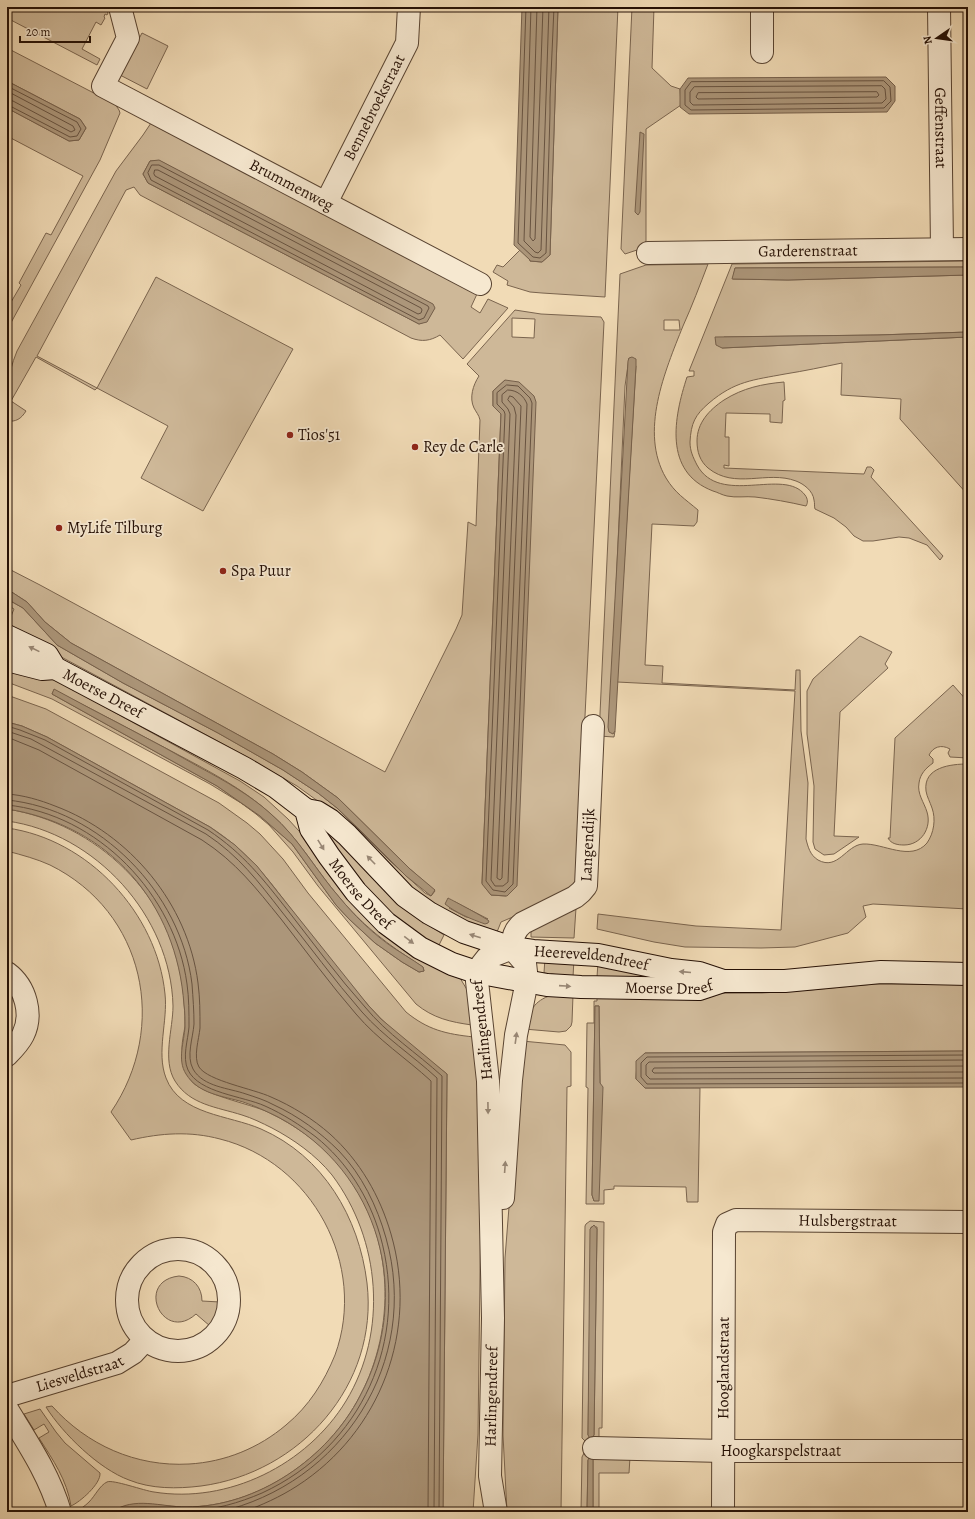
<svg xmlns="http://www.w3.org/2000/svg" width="975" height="1519" font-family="Alegreya,serif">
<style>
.green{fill:#ceb898;stroke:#7a644e;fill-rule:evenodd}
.water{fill:#ac967a;stroke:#76604b}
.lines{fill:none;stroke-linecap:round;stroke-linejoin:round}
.shore{stroke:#685340;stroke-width:1}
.street-casing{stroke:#584331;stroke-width:24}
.secondary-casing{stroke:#251005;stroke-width:24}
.street{stroke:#f6e8d0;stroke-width:22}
.secondary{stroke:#f6e8d0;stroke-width:22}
.oneway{fill:#988775}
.poi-dot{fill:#8f2418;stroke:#f6e8d0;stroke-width:1.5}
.labels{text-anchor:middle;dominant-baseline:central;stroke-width:3.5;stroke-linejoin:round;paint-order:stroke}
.street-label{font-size:16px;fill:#251005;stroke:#f6e8d0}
.poi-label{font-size:16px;fill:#251005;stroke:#f6e8d0;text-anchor:start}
</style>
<rect width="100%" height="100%" fill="#f1dbb6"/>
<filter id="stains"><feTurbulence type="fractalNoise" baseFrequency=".005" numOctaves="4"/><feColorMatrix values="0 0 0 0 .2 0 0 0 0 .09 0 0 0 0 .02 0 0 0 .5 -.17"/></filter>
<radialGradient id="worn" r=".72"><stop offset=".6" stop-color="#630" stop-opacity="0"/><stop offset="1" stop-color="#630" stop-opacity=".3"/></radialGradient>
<path class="green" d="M 7,7 L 105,7 L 108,13 L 107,15 L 105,14 L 104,17 L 105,18 L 101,25 L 96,22 L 82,49 L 100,59 L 97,65 L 7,18 Z
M 558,7 L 618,7 L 605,297 L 542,293 L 530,292 L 507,285 L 508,281 L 493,272 L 497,265 L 503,267 L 520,250 L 530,260 L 530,261 L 542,262 L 550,255 Z
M 632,7 L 654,7 L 652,68 L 671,86 L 680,89 L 681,105 L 646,129 L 646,241 L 643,248 L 625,254 L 621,249 Z
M 142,33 L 168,46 L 147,89 L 120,75 Z
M 7,48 L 115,104 L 119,110 L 120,113 L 100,160 L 7,330 L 7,309 L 21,285 L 19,283 L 46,233 L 51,235 L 83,176 L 7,136 L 7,108 L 69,141 L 79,140 L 86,128 L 80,119 L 7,81 Z
M 151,123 L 477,294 L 471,307 L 480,313 L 488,299 L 508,308 L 463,359 L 440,335 C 430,341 422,342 411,338 L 140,195 L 134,187 L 126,190 L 37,356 L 97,388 L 156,277 L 293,349 L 203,511 L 141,478 L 168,426 L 97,388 L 95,390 L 36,357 L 11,401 L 26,411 C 21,419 16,422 7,421 C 7,393 6,378 17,351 L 116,171 L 143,135 ZM 150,161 L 160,161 L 432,304 L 434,309 L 427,321 L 419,324 L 148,183 L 143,174 Z
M 968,261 L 968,267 L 735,268 L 733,279 L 788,280 L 968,275 L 968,332 L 878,335 L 724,337 L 722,348 L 968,337 L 968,495 L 900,419 L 901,399 L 841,395 L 842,363 C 823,367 804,371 785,374 C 753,380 735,381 709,403 C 695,415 691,423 690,442 C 690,451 693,457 697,465 C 720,507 784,467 805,495 C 808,499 808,503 806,506 C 789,502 772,499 755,497 C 746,496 736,498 727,496 C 722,495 717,492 713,491 C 663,472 674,417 687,377 L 694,376 L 694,371 L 689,371 L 732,264 Z
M 708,264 C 700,285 692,306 683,326 C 665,371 639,432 666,478 C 675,493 685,499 698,510 L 697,522 L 694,526 L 652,524 L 645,665 L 663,666 L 662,683 L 795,690 L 796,670 L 800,670 L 801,731 L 808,783 L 806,839 C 808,847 810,855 818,860 C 838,871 846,845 863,844 C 883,843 911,862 927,843 C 934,833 936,819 932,808 C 930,802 927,797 926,791 C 923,767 951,764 968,764 L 968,909 L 873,904 L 863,906 L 866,917 L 848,933 L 795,947 L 761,948 L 685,947 L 654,942 L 597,929 L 598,914 L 696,926 L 781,930 L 795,691 L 617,682 L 636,366 L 629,358 L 625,386 L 615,610 L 613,733 L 615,731 L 614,737 L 599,736 L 620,274 L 646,265 ZM 664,320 L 679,320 L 680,330 L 664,330 Z
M 515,310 L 541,314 L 601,317 L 604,322 L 577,882 L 567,894 L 501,922 L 497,932 L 480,928 L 425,902 L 326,807 L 297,786 L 238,752 L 26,638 L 7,626 L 14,609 L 7,605 L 7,599 L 23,608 L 57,645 L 123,683 L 218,733 L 283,770 L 318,793 L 337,808 L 391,862 L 425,893 L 431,896 L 435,891 L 410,869 L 338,798 L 302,772 L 273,754 L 71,643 L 45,622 L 27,602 L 7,589 L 7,568 L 40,585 L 385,772 L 456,629 L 462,615 L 468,522 L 476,526 L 480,420 C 479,415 476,412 474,408 C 469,398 473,385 479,376 L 467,364 ZM 512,318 L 535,319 L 534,338 L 512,337 ZM 505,380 L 506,896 L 491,895 L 482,883 L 501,413 L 493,406 L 493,391 ZM 455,902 L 488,919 L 466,917 L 449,908 Z
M 784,382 L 785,400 L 783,401 L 782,423 L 770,422 L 770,414 L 726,413 L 725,437 L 729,437 L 729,466 L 724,465 L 724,468 L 864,474 L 867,467 L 871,467 L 874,470 L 871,477 L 943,556 L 940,560 L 927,545 L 909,538 L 899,537 L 873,541 L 863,541 L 854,536 L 846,527 L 834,518 L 815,509 C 814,506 815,504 814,500 C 813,491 804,484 796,481 C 767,470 735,490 708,468 C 700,461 697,452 697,441 C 697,423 709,410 724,400 C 743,388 762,384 784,382 Z
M 860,636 L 892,652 L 885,664 L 888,668 L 840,712 L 834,836 L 859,837 L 834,854 L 824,855 L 815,849 L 813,842 L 814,786 L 807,734 L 807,691 L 813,679 Z
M 7,667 L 50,677 L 240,781 L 264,797 L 288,819 L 299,831 L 335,879 L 460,978 L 469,993 L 472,1025 C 450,1022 433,1018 416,1004 L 318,886 L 293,852 L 269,825 L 256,814 L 241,803 L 210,784 L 52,699 L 7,682 ZM 54,690 C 94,710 133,731 173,752 C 207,770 244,789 272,815 C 297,837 313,865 334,891 C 360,924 388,945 423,967 L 424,971 L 419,972 L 402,962 L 375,943 L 349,919 L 336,905 L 292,844 L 260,816 L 217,786 L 52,694 Z
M 953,685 L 968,702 L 968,758 L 950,757 L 948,753 L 950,749 C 941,744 933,747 929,755 L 933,759 L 933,763 C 926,768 920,774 919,783 C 917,794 924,802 927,812 C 932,828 921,845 904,845 C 898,845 891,844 888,838 L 890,838 L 895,738 Z
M 7,695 L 46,709 L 219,803 L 247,823 L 260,834 L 283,859 L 308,893 L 406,1012 C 428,1030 446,1034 474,1037 L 482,1112 L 478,1434 L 473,1512 L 443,1512 L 447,1074 C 420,1053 392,1032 369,1006 C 340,974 314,938 287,904 C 263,872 244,849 210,827 L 47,737 L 22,726 L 7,722 Z
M 7,809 C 96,823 174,896 183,988 C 184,1001 185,1013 185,1026 C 184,1033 182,1041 182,1048 C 182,1053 187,1074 190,1079 C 198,1094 251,1104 268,1112 C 299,1127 328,1148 348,1176 C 394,1239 396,1328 360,1396 C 328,1458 258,1507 186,1507 C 163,1507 132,1498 112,1512 L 76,1512 C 80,1509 85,1506 89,1502 C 95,1496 100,1485 107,1482 C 112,1479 145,1491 154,1492 C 228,1504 307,1465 346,1401 C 388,1332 381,1240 332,1175 C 316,1155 293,1139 272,1128 C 262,1123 252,1118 242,1115 C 217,1107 190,1105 175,1081 C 162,1060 173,1029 173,1006 C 171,916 95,833 7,821 Z
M 323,826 L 417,918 L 444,935 L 438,947 L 424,940 L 373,899 L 321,829 Z
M 7,828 C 88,839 157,913 165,994 C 168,1021 156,1052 166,1078 C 180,1115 229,1115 261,1129 C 323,1156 359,1217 367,1283 C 379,1385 300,1473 201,1486 C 177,1489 151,1489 129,1480 C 99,1469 63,1434 46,1407 L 52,1406 C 87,1445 136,1467 189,1464 C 225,1462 259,1448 286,1425 C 309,1406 324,1382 335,1355 C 368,1265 312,1162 220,1139 C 190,1131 161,1133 131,1140 L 111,1112 C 169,1027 145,912 50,865 C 37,859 22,855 7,851 Z
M 576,908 L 574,938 L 531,937 L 531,931 Z
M 545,958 L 574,959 L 573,977 L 544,973 Z
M 598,962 L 656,977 L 597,977 Z
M 874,984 L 954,984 L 968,985 L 968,1051 L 645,1053 L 637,1064 L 636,1077 L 636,1079 L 645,1088 L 700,1088 L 698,1202 L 687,1202 L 686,1187 L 614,1186 L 614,1189 L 604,1190 L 604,1204 L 586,1204 L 588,1088 L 586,1087 L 587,1023 L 594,1023 L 594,1001 L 597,1001 L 597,994 L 762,993 L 810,990 ZM 595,1006 L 599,1006 L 600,1083 L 594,1201 L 592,1195 Z
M 552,995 L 573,995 L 572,1022 L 571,1026 L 566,1031 L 559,1032 L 524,1029 C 530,1011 533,1001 552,995 Z
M 522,1041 L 565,1045 L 571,1052 L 571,1086 L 567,1087 L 561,1512 L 507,1512 L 503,1435 L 505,1258 Z
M 590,1221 L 604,1222 L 602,1428 L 599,1428 L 599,1440 L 586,1442 L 582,1438 L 585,1226 L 586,1224 ZM 591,1227 L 597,1227 L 597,1229 L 594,1435 L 592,1438 L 588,1435 Z
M 179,1276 C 193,1277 202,1287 202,1301 L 220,1302 L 216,1315 L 210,1326 L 196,1314 C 163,1344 134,1281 179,1276 Z
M 40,1409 L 56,1432 L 65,1443 L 100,1473 C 101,1484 80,1502 71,1506 C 67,1480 53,1460 39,1438 L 49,1432 L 44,1424 L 34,1430 L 24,1414 Z
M 584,1453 L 630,1457 L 629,1473 L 599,1473 L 599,1512 L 593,1512 L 593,1460 L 588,1460 L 587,1512 L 581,1512 L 582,1457 Z"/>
<path class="water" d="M 522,7 L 558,7 L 550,255 L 542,262 L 530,261 L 530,260 L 514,245 Z
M 886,77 L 895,86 L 895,101 L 887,112 L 689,114 L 680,107 L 680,89 L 688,78 Z
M 7,81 L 80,119 L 86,128 L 79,140 L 69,141 L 7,108 Z
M 640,132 L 644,134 L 640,212 L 638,215 L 635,212 Z
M 159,160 L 433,304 L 435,308 L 427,322 L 419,324 L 148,183 L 143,174 L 150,161 Z
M 968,267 L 968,275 L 788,280 L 732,279 L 735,268 Z
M 968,332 L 968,337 L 722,348 L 716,345 L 715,337 L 878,335 Z
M 632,357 L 636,359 L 636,366 L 615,731 L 613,734 L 609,732 L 608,727 L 628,361 L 629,358 Z
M 505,380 L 519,382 L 534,396 L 536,402 L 517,886 L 507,896 L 491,895 L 482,884 L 501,414 L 493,406 L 493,391 Z
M 7,589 L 27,602 L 45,622 L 71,643 L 273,754 L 302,772 L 338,798 L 410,869 L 435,890 L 431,896 L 406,876 L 359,829 L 337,808 L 318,793 L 283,770 L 218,733 L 123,683 L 57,645 L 23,608 L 7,599 Z
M 54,689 C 103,716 153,740 201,768 C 225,781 250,795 271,814 C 299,838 316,871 340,898 C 354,915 370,931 388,944 C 399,952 412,959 423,967 L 424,971 L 419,972 L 402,962 L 375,943 L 349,919 L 336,905 L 292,844 L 260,816 L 217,786 L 52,694 Z
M 7,722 L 22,726 L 47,737 L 210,827 L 235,845 L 257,866 L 368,1005 L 381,1019 L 447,1074 L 443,1512 L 112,1512 C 134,1496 161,1507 186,1507 C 257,1507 328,1458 360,1396 C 414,1295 380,1171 278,1117 C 266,1111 255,1106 243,1102 C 223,1096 198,1094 186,1074 C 177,1060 184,1042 185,1027 C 185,1019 185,1012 184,1005 C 177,903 109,825 7,809 Z
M 448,898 C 454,901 486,918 489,921 L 488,923 L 485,924 C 471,919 456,913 445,904 Z
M 595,1006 L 599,1006 L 600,1083 L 603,1087 L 599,1201 L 594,1201 L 592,1195 Z
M 968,1051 L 968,1087 L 645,1088 L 636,1079 L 636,1061 L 645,1053 Z
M 594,1225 L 597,1229 L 594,1435 L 592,1438 L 590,1439 L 588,1435 L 590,1229 Z
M 589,1457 L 593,1457 L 593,1512 L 587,1512 L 588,1460 Z"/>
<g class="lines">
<path class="shore" d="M 526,7 L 518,243 L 533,257 L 540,258 L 546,253 L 550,113 L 550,98 L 554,7
M 531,7 L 524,241 L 535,252 L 538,253 L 541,250 L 549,7
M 537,7 L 530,237 L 533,241 L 535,239 L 543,7
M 884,81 L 890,87 L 891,101 L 884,108 L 691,110 L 685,105 L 685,90 L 691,82 Z
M 7,86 L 77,122 L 81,129 L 77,136 L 70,137 L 10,106 L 7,105
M 882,86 L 885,89 L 886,99 L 882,103 L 693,105 L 690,102 L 690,92 L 694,87 Z
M 7,91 L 73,126 L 75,130 L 71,132 L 13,101 L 7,100
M 877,92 L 879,95 L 877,97 L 698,99 L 696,97 L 698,93 Z
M 152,165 L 159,165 L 428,306 L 429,308 L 424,318 L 419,320 L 151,180 L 148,173 Z
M 155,170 L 158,170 L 421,308 L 422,310 L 421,313 L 418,314 L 155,176 L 154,174 Z
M 507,385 L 518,386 L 530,398 L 532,403 L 513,884 L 505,892 L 493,890 L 486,881 L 505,414 L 504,411 L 497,404 L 497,393 Z
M 508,390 C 517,390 524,396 527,404 L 508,882 L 503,886 L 495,886 L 491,880 L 510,414 L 508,409 L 502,402 L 502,395 Z
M 510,396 L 513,397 L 521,406 L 502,878 L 500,880 L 497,878 L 516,415 L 514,407 L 508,400 Z
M 7,726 L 20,730 L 45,740 L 208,830 C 244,854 263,879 289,912 C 314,944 338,977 365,1007 C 387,1034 417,1053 442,1076 L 439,1512
M 7,731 L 31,739 L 42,745 L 206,834 C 239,856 258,881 282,912 C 309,945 334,980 362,1012 C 384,1037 412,1055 437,1078 L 434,1512
M 7,737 L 39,750 L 202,840 C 236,862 256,888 281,919 C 306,951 330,984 356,1014 C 378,1040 406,1058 431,1081 L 428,1512
M 7,794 C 23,795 40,800 55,806 C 130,834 188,904 198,983 C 200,998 200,1013 200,1028 C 199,1039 193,1057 199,1067 C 208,1081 254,1089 271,1097 C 292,1106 313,1119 330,1134 C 360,1161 380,1196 391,1234 C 419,1330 381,1432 297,1486 C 280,1497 262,1505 243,1512
M 7,800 C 100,809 181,893 192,984 C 193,998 194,1011 194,1024 C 193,1038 186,1056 193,1069 C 203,1087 229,1088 246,1094 C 255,1097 265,1100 274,1105 C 298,1116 320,1132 339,1151 C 362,1175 377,1206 386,1238 C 421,1362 342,1484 219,1512
M 7,805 C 98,814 175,895 187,984 C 189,998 189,1013 189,1027 C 188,1040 182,1057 188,1070 C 199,1093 243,1096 265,1106 C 283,1114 300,1125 316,1137 C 347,1162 369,1197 380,1235 C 410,1340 362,1447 262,1493 C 239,1503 214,1510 189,1511 C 165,1511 141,1502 119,1512
M 968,1055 L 647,1057 L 641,1063 L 641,1077 L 647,1084 L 968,1083
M 968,1060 L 649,1062 L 646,1065 L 646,1075 L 650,1079 L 968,1078
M 968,1066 L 654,1068 L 652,1071 L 654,1073 L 968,1072"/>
<g class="street-casing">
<g id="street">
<path id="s1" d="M 120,7 L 128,38 L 103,86 L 480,284"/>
<path d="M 762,7 L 762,52"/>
<path id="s2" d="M 939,7 L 942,249"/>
<path id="s3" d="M 326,203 L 407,43 L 409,7"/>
<path id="s4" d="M 648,253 L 968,249"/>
<path id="s5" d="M 512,948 C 513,937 514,930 523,923 L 575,897 L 581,892 L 586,886 L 593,726"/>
<path d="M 7,973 C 26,987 33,1015 23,1035 C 19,1043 13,1049 7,1055"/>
<path d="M 503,1198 L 511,1080 L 516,1035 L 527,981 L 525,963 L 512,948"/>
<circle cx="178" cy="1300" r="51"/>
<path id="s6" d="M 7,1396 L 117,1363 L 133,1353 L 145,1340"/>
<path d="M 7,1409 C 27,1442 49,1474 60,1512"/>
<path id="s7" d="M 594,1448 L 723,1451 L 968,1451"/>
<path id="s8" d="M 496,1512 L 490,1476 L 493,1318 L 488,1081 L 476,972 L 487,958 L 512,948"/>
<path id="s9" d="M 723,1512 L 724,1232 L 727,1224 L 736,1220 L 968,1222"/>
</g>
</g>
<g class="secondary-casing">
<g id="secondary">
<path id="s10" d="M 7,636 L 47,655 L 55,668 L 244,768 L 276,787 L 306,810 L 311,829 L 329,856 L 356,892 L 386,923 L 420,948 L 452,964 L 476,972 L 547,985 L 581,987 L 699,989 L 723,981"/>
<path d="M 7,660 L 42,669 L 55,668"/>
<path id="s11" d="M 306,810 L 317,812 L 330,820 L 347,835 L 405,896 L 429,913 L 464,932 L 512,948 L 533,951 L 598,955 L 671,970 L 699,973 L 723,981 L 785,981 L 881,972 L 968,974"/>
</g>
</g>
<use href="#street" class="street"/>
<use href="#secondary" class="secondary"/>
</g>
<defs><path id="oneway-solid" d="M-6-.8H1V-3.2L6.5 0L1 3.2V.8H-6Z"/></defs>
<g class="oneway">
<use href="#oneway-solid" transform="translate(34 649) rotate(-154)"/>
<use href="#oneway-solid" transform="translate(321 845) rotate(58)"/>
<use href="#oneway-solid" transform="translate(371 860) rotate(-134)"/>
<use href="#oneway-solid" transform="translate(475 936) rotate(-163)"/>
<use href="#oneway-solid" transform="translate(409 940) rotate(37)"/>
<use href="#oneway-solid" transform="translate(685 972) rotate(-175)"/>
<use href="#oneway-solid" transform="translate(565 986) rotate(4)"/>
<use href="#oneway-solid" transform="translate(516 1038) rotate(-82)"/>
<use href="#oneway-solid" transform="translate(488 1108) rotate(89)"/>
<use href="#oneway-solid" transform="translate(505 1167) rotate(-86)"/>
</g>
<g class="poi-dot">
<circle cx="290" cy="435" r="4"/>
<circle cx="415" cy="447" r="4"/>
<circle cx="59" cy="528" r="4"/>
<circle cx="223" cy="571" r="4"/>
</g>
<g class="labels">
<g class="street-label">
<text stroke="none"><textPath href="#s3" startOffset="107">Bennebroekstraat</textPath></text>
<text stroke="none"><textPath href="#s2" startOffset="121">Geffenstraat</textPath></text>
<text stroke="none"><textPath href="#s1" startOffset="299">Brummenweg</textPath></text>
<text stroke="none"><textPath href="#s4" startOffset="160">Garderenstraat</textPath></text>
<text stroke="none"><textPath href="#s10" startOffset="114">Moerse Dreef</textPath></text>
<text stroke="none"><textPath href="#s5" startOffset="143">Langendijk</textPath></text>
<text stroke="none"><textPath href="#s10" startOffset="450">Moerse Dreef</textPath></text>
<text stroke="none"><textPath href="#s11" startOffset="333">Heereveldendreef</textPath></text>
<text stroke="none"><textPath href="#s10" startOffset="786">Moerse Dreef</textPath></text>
<text transform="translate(482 1030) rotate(-96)">Harlingendreef</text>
<text stroke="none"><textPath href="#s9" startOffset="410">Hulsbergstraat</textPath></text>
<text stroke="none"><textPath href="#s9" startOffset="144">Hooglandstraat</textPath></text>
<text stroke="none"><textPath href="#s6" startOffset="76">Liesveldstraat</textPath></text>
<text stroke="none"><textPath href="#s8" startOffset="116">Harlingendreef</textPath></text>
<text stroke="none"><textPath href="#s7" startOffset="187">Hoogkarspelstraat</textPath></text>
</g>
<g class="poi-label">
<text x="298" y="435">Tios'51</text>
<text x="423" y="447">Rey de Carle</text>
<text x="67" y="528">MyLife Tilburg</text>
<text x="231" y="571">Spa Puur</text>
</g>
</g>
<rect width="975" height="1519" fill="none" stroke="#f1dbb6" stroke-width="24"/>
<rect x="8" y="8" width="959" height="1503" fill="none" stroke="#251005" stroke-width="2"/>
<rect x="12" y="12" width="951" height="1495" fill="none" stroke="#251005"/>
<g transform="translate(937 38) rotate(257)" stroke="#f6e8d0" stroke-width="3" paint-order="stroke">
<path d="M0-3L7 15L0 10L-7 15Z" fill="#251005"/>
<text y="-6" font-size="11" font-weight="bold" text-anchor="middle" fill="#251005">N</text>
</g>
<path d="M20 36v6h70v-6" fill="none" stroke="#251005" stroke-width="2"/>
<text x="26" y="36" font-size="12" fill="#251005" stroke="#f6e8d0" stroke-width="3" paint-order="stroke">20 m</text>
<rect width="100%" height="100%" filter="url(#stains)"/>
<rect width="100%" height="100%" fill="url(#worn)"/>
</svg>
